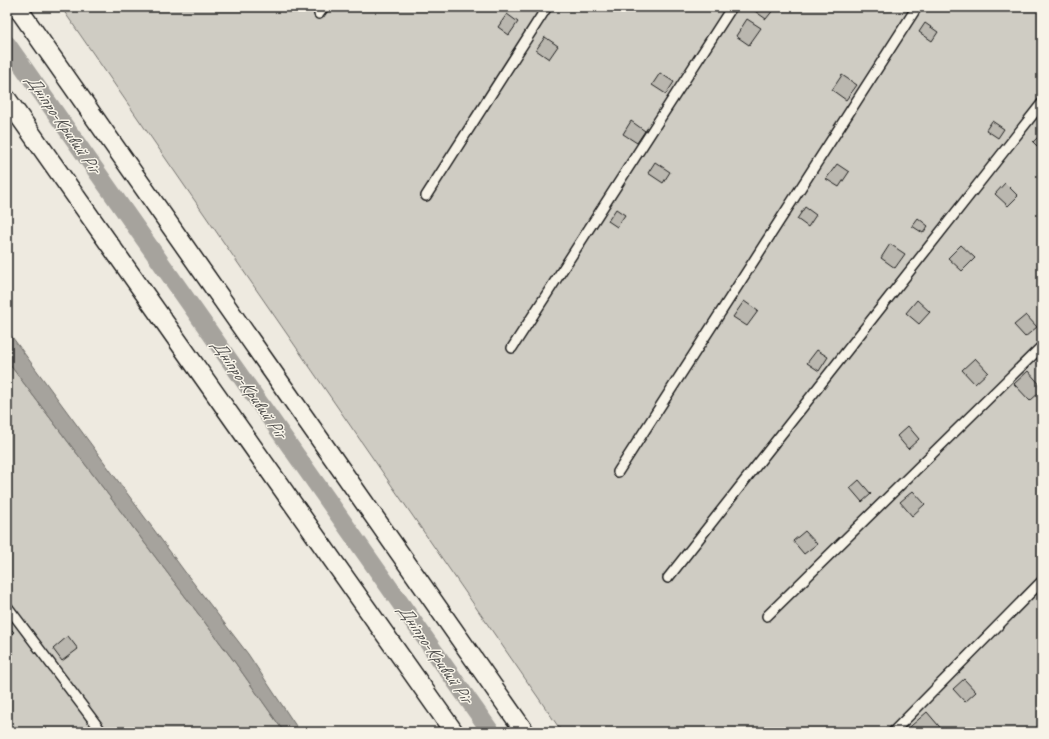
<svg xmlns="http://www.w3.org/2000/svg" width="1049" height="739" font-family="Caveat,sans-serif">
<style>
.green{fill:#cfccc3;stroke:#767470}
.water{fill:#a6a39d;stroke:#6f6d69}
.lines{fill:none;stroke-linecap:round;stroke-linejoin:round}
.canal{stroke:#a6a39d;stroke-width:18}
.building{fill:#bab7af;stroke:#1c1c1c}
.service-casing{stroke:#1c1c1c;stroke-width:12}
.minor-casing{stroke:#1c1c1c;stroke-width:21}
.service{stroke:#f7f3e8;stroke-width:9}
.minor{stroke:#f7f3e8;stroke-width:18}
.labels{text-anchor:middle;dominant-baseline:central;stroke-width:3;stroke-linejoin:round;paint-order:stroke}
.water-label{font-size:18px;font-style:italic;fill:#535250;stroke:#f7f3e8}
</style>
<rect width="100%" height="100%" fill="#eeeae0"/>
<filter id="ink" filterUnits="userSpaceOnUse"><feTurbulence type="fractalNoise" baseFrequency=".025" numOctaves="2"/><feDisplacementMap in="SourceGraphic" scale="8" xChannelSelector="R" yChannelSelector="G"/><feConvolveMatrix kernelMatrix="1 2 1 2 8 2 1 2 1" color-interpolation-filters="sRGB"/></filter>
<g filter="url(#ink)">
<path class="green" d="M 61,7 L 1042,7 L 1042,732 L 562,732 Z
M 7,361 L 234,661 L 284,732 L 7,732 Z"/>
<path class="water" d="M 7,330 L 185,572 L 248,654 L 300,732 L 284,732 L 234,661 L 7,361 Z"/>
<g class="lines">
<path class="canal" d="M 7,44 L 491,732"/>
</g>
<path class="building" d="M 753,7 L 770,7 L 774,9 L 766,19 L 752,9 Z
M 507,14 L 518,22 L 509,35 L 498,27 Z
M 747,19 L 761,28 L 749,45 L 736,36 Z
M 925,23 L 938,32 L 932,41 L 919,32 Z
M 545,37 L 558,46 L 549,59 L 536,50 Z
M 660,73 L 674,82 L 666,94 L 652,85 Z
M 842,75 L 857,85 L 846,100 L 832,90 Z
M 631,121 L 645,131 L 637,143 L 623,134 Z
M 992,121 L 1004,129 L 998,138 L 986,130 Z
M 1041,134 L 1042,135 L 1042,151 L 1033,142 Z
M 655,162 L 670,172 L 663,183 L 648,173 Z
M 837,164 L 849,172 L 839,187 L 826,179 Z
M 1005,183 L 1018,196 L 1008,206 L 995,194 Z
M 805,207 L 816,215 L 808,227 L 797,219 Z
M 616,209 L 625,215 L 617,227 L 608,221 Z
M 918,218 L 928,226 L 923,233 L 912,226 Z
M 890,244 L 905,254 L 895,268 L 881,258 Z
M 961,245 L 975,258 L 962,271 L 948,258 Z
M 917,300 L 930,312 L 919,324 L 906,313 Z
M 744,301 L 758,311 L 747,326 L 733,317 Z
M 1026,315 L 1037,327 L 1025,337 L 1014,325 Z
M 817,350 L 828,357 L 819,371 L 807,363 Z
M 975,358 L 988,372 L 975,384 L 962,370 Z
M 1028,371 L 1042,387 L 1042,390 L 1030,401 L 1014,384 Z
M 908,426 L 919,439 L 908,449 L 897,436 Z
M 859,480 L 871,494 L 862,502 L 850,488 Z
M 913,491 L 925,504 L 912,516 L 900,502 Z
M 805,531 L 817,544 L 804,554 L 793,541 Z
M 7,625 L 14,632 L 7,639 Z
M 68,636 L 78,649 L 62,661 L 53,649 Z
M 964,679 L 976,692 L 965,702 L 953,689 Z
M 927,712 L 944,732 L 904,732 Z
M 130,727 L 134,732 L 123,732 Z"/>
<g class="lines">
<g class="service-casing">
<path id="service" d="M 319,14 L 324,7
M 426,196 L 547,7
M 512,348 L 732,7
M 618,472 L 917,7
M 668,578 L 1042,103
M 7,606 L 102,732
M 767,616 L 1042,346
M 893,732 L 1042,581"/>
</g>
<g class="minor-casing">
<path id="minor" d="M 17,7 L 525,732
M 7,99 L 454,732"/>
</g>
<use href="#service" class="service"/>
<use href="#minor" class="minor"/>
</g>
</g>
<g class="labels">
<g class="water-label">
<text transform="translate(63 123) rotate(55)">Дніпро-Кривий Ріг</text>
<text transform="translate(249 388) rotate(55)">Дніпро-Кривий Ріг</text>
<text transform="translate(435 653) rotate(55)">Дніпро-Кривий Ріг</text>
</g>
</g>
<rect width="1049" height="739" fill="none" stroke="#f7f3e8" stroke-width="24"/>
<rect x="12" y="12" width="1025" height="715" fill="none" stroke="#1c1c1c" stroke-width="1.5" filter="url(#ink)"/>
</svg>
